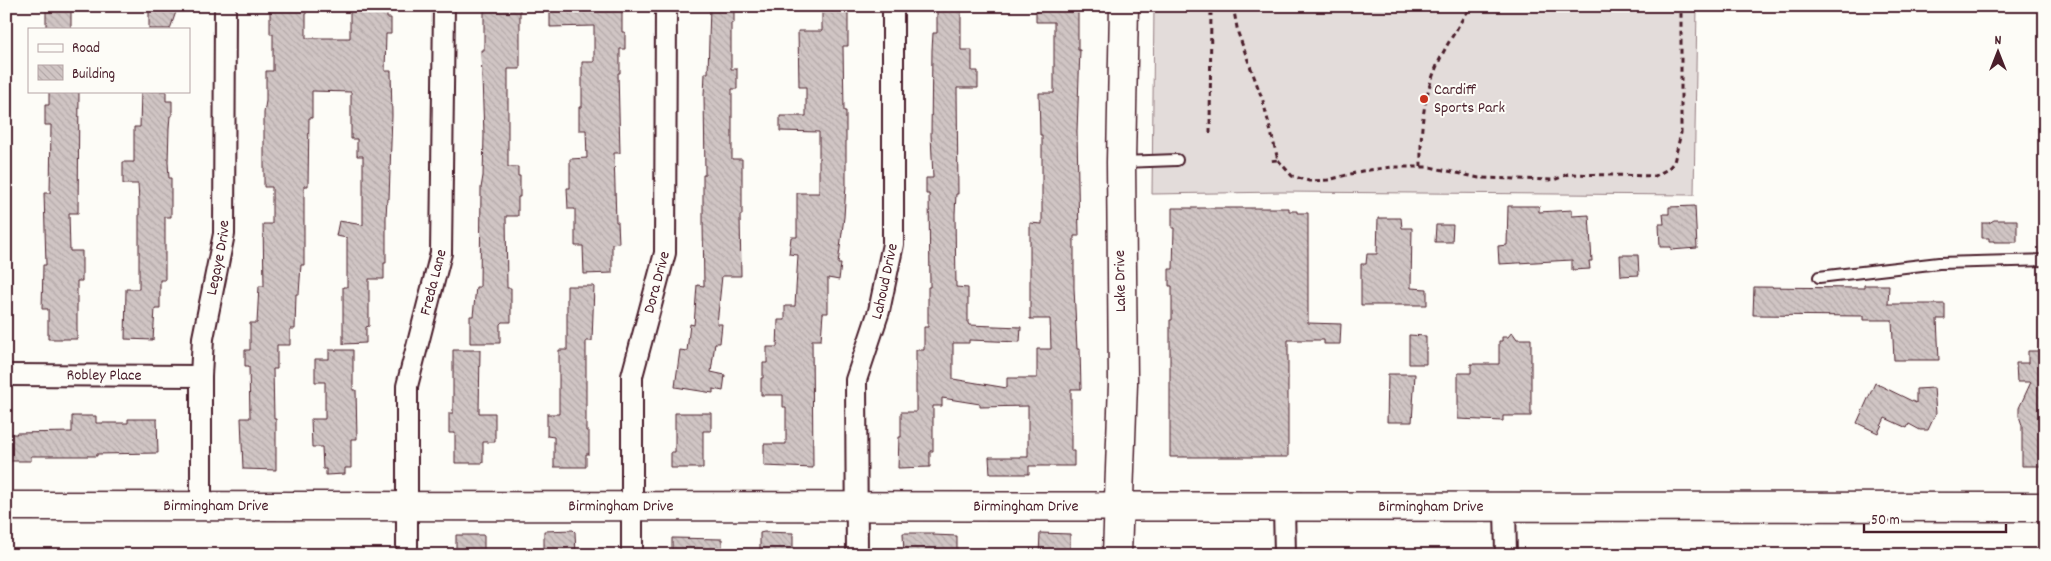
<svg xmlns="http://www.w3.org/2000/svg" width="2051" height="561" font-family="Dekko,sans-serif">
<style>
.garden{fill:#e3dcda;stroke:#967e82}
.building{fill:url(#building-back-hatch);stroke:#4a1f2b}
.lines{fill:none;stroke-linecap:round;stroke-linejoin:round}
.lane-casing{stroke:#4a1f2b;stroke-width:14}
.street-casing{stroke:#4a1f2b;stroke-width:24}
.secondary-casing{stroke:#4a1f2b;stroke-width:31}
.path{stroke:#4a1f2b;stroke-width:3;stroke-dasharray:5 4;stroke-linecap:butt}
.lane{stroke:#fdfcf7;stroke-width:10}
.street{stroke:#fdfcf7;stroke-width:20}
.secondary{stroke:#fdfcf7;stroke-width:28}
.poi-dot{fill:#c8321e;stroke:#fdfcf7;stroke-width:2}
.labels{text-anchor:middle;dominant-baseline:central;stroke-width:4;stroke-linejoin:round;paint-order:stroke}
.poi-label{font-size:16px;fill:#4a1f2b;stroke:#fdfcf7;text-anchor:start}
.street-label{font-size:16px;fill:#4a1f2b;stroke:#fdfcf7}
</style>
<defs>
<pattern id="building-back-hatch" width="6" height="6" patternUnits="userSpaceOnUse" patternTransform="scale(1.25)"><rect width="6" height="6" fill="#d0c5c4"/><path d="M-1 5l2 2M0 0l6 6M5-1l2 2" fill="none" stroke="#b4a9a9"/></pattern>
</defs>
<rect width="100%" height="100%" fill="#fdfcf7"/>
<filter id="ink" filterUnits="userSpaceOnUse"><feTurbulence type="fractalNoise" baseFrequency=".02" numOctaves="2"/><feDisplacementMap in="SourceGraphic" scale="10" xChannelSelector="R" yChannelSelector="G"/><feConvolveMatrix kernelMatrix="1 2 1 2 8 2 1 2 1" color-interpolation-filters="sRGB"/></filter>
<g filter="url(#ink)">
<path class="garden" d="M 1154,6 L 1697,6 L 1694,195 L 1282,192 L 1152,194 Z"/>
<path class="building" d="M 46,6 L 71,6 L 71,29 L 46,29 Z
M 149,6 L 178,6 L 170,29 L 149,29 Z
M 270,6 L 306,6 L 306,38 L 350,38 L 350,6 L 387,6 L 387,18 L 391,18 L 391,34 L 386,34 L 385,71 L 391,71 L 392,115 L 389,199 L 387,199 L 386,217 L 386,263 L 384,263 L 384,279 L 369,279 L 369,326 L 366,327 L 366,343 L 343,344 L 343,287 L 347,287 L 347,238 L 336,236 L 339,221 L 363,225 L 363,156 L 357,156 L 357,139 L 351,139 L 351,92 L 312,91 L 312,118 L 309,118 L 308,186 L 304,186 L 304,265 L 301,265 L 299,294 L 296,294 L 295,329 L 290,329 L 290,345 L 277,345 L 277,369 L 273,369 L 274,419 L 276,419 L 276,470 L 243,469 L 241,418 L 250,418 L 249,366 L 245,366 L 245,350 L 250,350 L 250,323 L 257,323 L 259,286 L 264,286 L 263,224 L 272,224 L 272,187 L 264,187 L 264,113 L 266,101 L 266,71 L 273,71 L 273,34 L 270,34 Z
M 484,6 L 520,6 L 520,69 L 508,69 L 508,167 L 518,167 L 518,176 L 520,176 L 520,197 L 518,197 L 518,216 L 506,216 L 507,288 L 511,288 L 511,322 L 502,322 L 500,324 L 500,343 L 470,343 L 470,316 L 473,316 L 476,287 L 480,287 L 481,188 L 483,176 L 484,135 L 481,50 L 484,50 Z
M 550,6 L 617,6 L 617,10 L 622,10 L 622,32 L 625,32 L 625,49 L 620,49 L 620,73 L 618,73 L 620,153 L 614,153 L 616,222 L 618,222 L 619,243 L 612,244 L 612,273 L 584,274 L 583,246 L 575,246 L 575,209 L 568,209 L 567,188 L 570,188 L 570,159 L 587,158 L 586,130 L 579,130 L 579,107 L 582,107 L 582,62 L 594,62 L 594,26 L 550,27 Z
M 710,6 L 734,6 L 734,23 L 731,23 L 731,69 L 737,69 L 737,89 L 732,89 L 732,159 L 742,159 L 742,215 L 740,215 L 741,276 L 722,276 L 717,324 L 722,324 L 720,343 L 715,343 L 711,372 L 725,375 L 723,391 L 713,389 L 713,393 L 675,387 L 680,350 L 687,351 L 690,324 L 694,325 L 697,285 L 704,286 L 703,223 L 703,175 L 705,175 L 704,95 L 705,73 L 708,73 Z
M 822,6 L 848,6 L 848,46 L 843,46 L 844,111 L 846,111 L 846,185 L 844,217 L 838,264 L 841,264 L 839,280 L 828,278 L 828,313 L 823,313 L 821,340 L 812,340 L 813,468 L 764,466 L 764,444 L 786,444 L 786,407 L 783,407 L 783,395 L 761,395 L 761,378 L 763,378 L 763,363 L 767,363 L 767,347 L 777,347 L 778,320 L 785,320 L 785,306 L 795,306 L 798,255 L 789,254 L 791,237 L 797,237 L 797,193 L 819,193 L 819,132 L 780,131 L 780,116 L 806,116 L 806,87 L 799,87 L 798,31 L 822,31 Z
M 937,6 L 961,6 L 961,50 L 972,50 L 972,71 L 978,71 L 978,88 L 957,88 L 958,194 L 956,194 L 955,214 L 956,287 L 968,288 L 968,323 L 969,325 L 1021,327 L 1020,342 L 969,340 L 969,343 L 953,343 L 953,379 L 1007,388 L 1007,378 L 1037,378 L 1037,349 L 1051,349 L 1050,319 L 1030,319 L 1030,223 L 1042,224 L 1042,135 L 1040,135 L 1039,93 L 1054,93 L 1054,22 L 1036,22 L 1036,6 L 1078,6 L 1078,50 L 1080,50 L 1077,131 L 1079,236 L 1074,236 L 1074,288 L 1077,349 L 1080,349 L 1081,389 L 1071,389 L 1071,451 L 1074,451 L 1074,466 L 1029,466 L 1029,474 L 990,474 L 989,457 L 1028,457 L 1028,406 L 980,407 L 980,404 L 942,398 L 942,406 L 933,406 L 933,451 L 930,451 L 930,467 L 898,468 L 899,437 L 901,437 L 901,412 L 916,412 L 916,350 L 924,350 L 924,327 L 928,327 L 928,287 L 930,287 L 929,194 L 926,194 L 926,178 L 933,178 L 931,135 L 932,50 L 933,33 L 937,33 Z
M 49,91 L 79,91 L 78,213 L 69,213 L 70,251 L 82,251 L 82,281 L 77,281 L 77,339 L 48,339 L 48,309 L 42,309 L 43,265 L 46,265 L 44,193 L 50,193 L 51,125 L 45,125 L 45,105 L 49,105 Z
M 141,91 L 166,91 L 166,101 L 172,101 L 172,116 L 170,116 L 169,128 L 168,162 L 169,178 L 171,178 L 171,217 L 165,217 L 165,280 L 160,280 L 160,309 L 155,309 L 153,340 L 125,339 L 126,289 L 139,289 L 139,202 L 138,184 L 123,184 L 123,162 L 134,162 L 134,127 L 140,127 Z
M 1508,206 L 1539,206 L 1539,212 L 1572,210 L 1572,216 L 1589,215 L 1592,261 L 1589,261 L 1590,269 L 1572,270 L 1572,260 L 1499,264 L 1498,246 L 1507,245 Z
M 1695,206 L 1697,248 L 1671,250 L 1671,247 L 1660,247 L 1659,224 L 1664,224 L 1663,214 L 1669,214 L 1669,207 Z
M 1172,208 L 1289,208 L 1289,211 L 1297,211 L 1297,213 L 1308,213 L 1308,323 L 1341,324 L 1340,344 L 1324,344 L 1324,340 L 1288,340 L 1288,457 L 1170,457 L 1170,320 L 1172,320 L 1172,286 L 1169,286 L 1169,269 L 1173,269 L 1174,228 L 1172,228 Z
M 1378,218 L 1401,218 L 1402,228 L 1412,228 L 1411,288 L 1427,289 L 1427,305 L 1361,305 L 1361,264 L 1366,264 L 1367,254 L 1377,254 Z
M 1994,220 L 2017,220 L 2017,242 L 1994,242 L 1994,241 L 1989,241 L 1989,238 L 1982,238 L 1982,223 L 1989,223 Z
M 1436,225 L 1453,225 L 1452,242 L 1435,242 Z
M 1620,255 L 1638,255 L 1639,275 L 1621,276 Z
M 1864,285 L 1889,285 L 1888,304 L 1945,304 L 1945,319 L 1937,319 L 1939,360 L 1894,360 L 1892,320 L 1863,320 L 1863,316 L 1753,315 L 1754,287 L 1864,288 Z
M 567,286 L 594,286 L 592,341 L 586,341 L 586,431 L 589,431 L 589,454 L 586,454 L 586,467 L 554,467 L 554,437 L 547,436 L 547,414 L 559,414 L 559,350 L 567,350 Z
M 1512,332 L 1517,339 L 1531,339 L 1531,416 L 1503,416 L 1503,421 L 1458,419 L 1458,373 L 1471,373 L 1471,364 L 1499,364 L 1499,341 L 1502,341 L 1502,337 L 1508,337 Z
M 1409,335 L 1426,336 L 1426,364 L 1409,364 Z
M 329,350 L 353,350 L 353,390 L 356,390 L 357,439 L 351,439 L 351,468 L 345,468 L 345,474 L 326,475 L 326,469 L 323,469 L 322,447 L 312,447 L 311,419 L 325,419 L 325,382 L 315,382 L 315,359 L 329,359 Z
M 453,350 L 480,350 L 479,413 L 495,413 L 495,442 L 483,442 L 483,463 L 455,463 L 455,433 L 449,433 L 449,413 L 453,413 Z
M 2028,351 L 2045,351 L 2045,466 L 2022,466 L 2022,425 L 2019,416 L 2019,408 L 2031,382 L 2017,382 L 2016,363 L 2028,363 Z
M 1388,374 L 1415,374 L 1412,422 L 1387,422 Z
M 1875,383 L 1916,403 L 1916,389 L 1934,388 L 1936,413 L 1928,430 L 1920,430 L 1909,424 L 1907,428 L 1885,418 L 1878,433 L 1857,423 Z
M 675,413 L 711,413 L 711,431 L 703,431 L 703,468 L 671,468 L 671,452 L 675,452 Z
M 72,416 L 96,416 L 96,423 L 128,423 L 128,419 L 157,419 L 158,453 L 97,454 L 97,456 L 31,456 L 31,461 L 6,461 L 6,434 L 17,434 L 16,433 L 72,432 Z
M 573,530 L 575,532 L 576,555 L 544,555 L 544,531 Z
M 764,532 L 793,533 L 793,555 L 760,555 L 760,533 Z
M 903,533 L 933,533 L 933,535 L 957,536 L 957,552 L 933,551 L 933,555 L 904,555 Z
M 1040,533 L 1070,534 L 1070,555 L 1039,555 Z
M 456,535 L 484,535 L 484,555 L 456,555 Z
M 672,538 L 722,539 L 722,555 L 672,555 Z"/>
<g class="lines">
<g class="lane-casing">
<path id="lane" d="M 1122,162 L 1177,160
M 1819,277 L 1939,263 L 2045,260"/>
</g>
<g class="street-casing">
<g id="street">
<path id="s1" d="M 6,375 L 201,376"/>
<path id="s2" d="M 201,507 L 201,376 L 203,338 L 224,234 L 225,6"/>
<path d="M 1284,507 L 1285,555"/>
<path d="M 1505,507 L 1506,555"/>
<path id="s3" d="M 407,555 L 407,386 L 441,253 L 444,6"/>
<path id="s4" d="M 632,555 L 632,376 L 665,253 L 666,6"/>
<path id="s5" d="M 857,555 L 856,380 L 879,311 L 893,244 L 893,6"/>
</g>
</g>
<g class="secondary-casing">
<g id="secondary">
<path id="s6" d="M 6,506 L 2045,507"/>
<path d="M 1117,555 L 1123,383 L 1121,162 L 1124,6"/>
</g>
</g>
<path class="path" d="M 1233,6 L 1238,33 L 1263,101 L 1278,160 L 1268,161
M 1210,133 L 1211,6
M 1278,160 L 1292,176 L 1309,181 L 1328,180 L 1362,171 L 1392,167 L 1430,167 L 1479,178 L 1554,180 L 1568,174 L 1655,176 L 1668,169 L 1674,162 L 1681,133 L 1681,6
M 1421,167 C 1420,113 1426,78 1455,32 C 1460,23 1465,14 1472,6"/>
<use href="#lane" class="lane"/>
<use href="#street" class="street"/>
<use href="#secondary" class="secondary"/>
</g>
</g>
<circle class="poi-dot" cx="1424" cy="99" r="5"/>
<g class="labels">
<g class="poi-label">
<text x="1434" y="90">Cardiff<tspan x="1434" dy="18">Sports Park</tspan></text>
</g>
<g class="street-label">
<text stroke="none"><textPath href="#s2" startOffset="251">Legaye Drive</textPath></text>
<text stroke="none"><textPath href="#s4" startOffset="276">Dora Drive</textPath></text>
<text transform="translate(1121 281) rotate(-91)">Lake Drive</text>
<text stroke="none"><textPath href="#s3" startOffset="276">Freda Lane</textPath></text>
<text stroke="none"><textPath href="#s5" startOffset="278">Lahoud Drive</textPath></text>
<text stroke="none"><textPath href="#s1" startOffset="98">Robley Place</textPath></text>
<text stroke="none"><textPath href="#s6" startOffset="615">Birmingham Drive</textPath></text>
<text stroke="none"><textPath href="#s6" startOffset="210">Birmingham Drive</textPath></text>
<text stroke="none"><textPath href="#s6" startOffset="1020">Birmingham Drive</textPath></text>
<text stroke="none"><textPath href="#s6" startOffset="1425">Birmingham Drive</textPath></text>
</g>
</g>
<rect width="2051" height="561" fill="none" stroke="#fdfcf7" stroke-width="25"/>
<rect x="12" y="12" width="2026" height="536" fill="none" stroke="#4a1f2b" stroke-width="2" filter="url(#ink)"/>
<rect x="28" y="28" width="162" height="65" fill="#fdfcf7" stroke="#b5a4a5"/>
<rect x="38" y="44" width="25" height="8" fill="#fdfcf7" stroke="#b5a4a5"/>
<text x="72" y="52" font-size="15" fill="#4a1f2b">Road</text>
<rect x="38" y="65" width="25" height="15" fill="url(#building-back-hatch)" stroke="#b5a4a5"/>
<text x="72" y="78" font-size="15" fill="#4a1f2b">Building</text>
<g transform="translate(1998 52)" stroke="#fdfcf7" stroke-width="4" paint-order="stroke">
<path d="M0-4L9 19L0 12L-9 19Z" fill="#4a1f2b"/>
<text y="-8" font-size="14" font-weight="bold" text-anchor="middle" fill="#4a1f2b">N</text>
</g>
<path d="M1864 524v8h142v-8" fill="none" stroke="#4a1f2b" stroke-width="2.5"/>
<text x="1871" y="524" font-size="15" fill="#4a1f2b" stroke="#fdfcf7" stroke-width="4" paint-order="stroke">50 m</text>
</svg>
